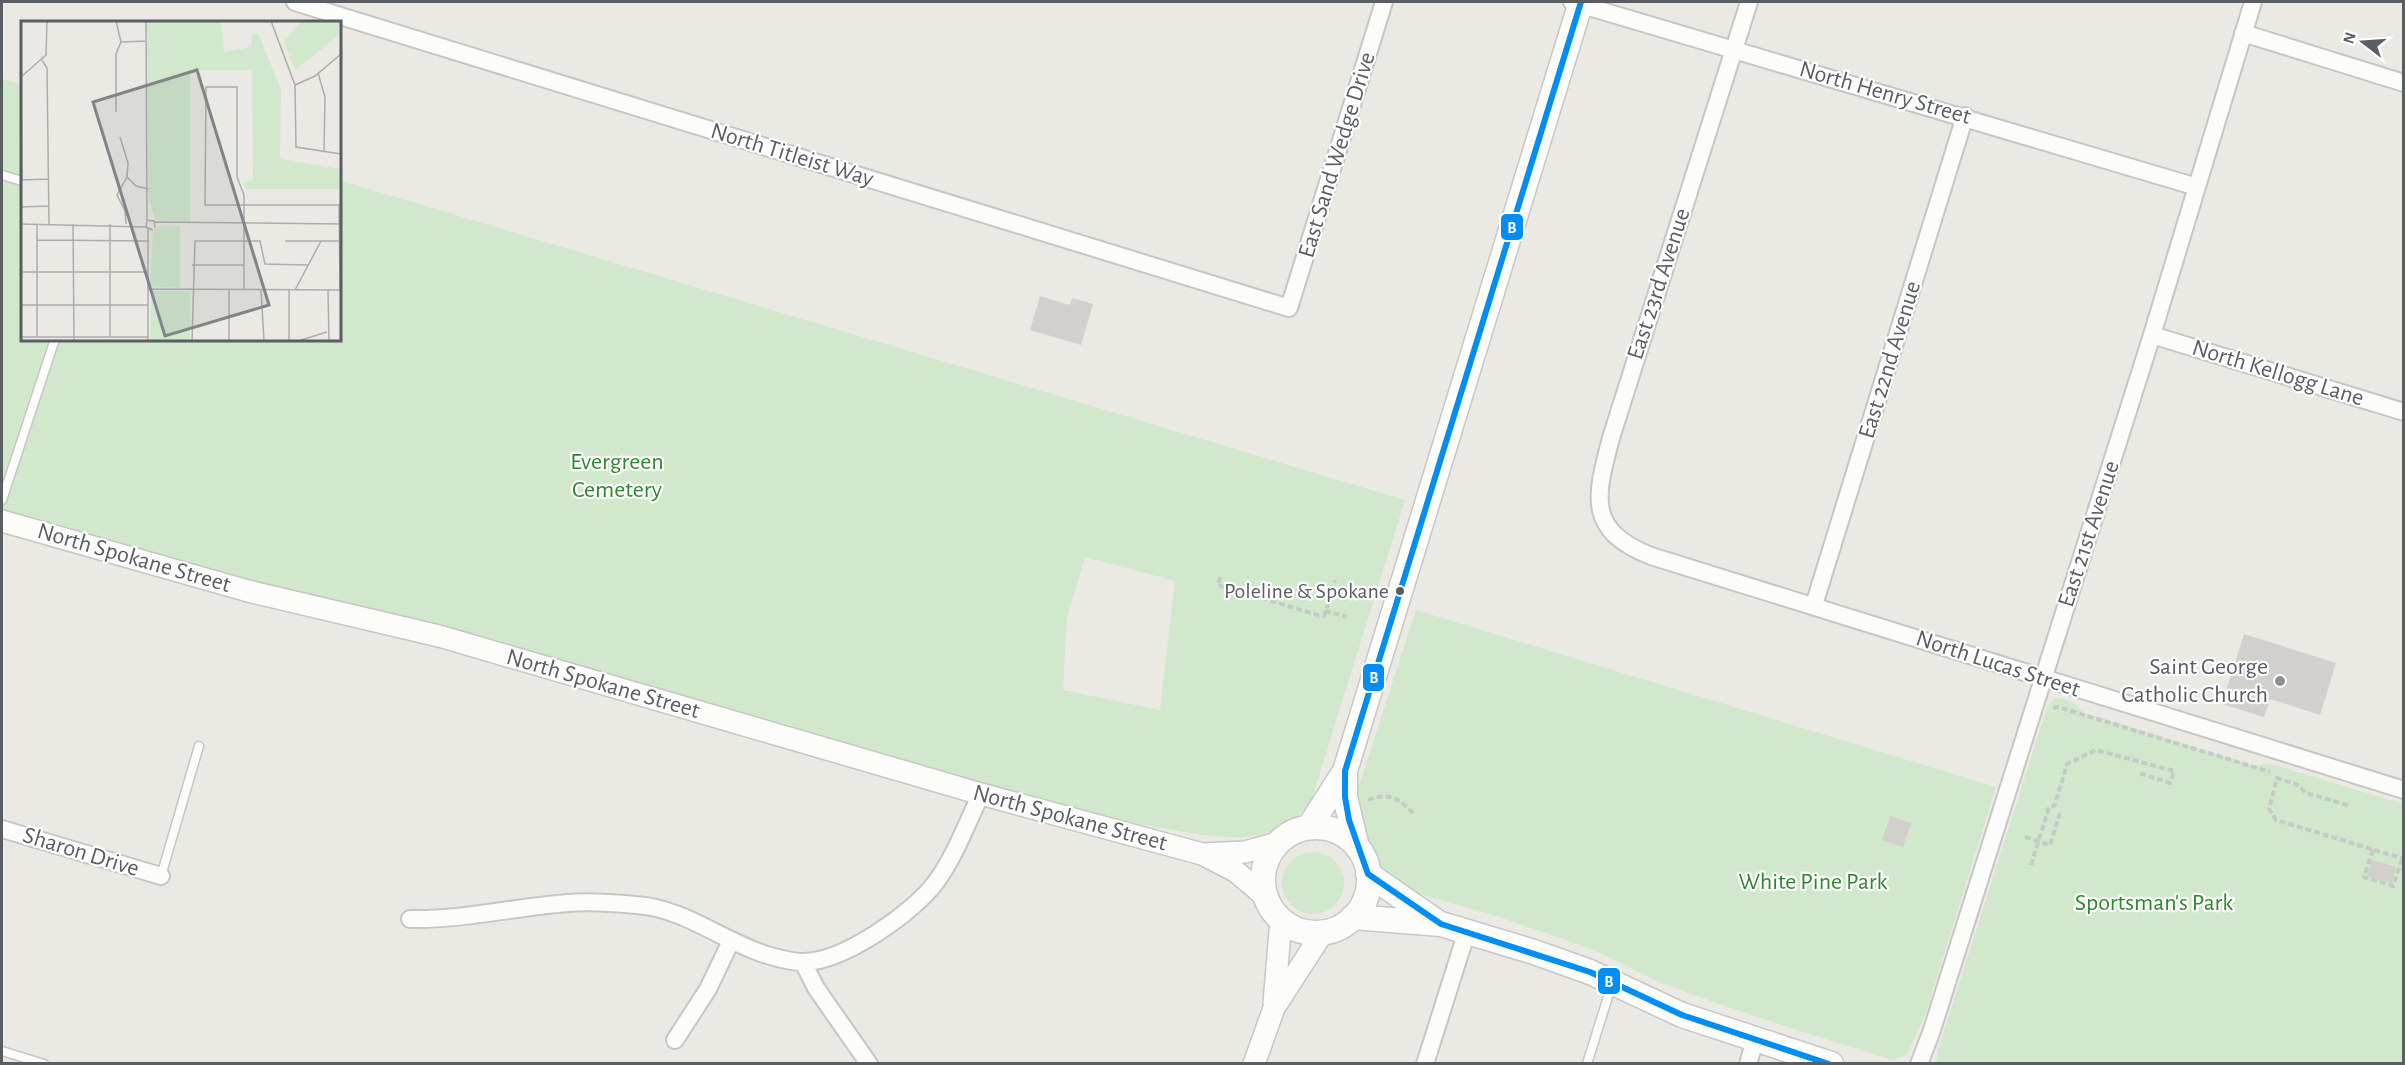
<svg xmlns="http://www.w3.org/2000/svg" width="2405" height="1065" font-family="'Alegreya Sans',sans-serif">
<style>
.green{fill:#d1e8cd;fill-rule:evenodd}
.building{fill:#d1d0cd}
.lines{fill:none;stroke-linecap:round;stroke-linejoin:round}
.service-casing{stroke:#c6c6c5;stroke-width:11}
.minor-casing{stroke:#c6c6c5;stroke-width:20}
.tertiary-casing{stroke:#c6c6c5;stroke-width:24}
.secondary-casing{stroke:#c6c7c6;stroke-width:27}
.path{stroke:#c4cbc7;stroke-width:4;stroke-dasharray:6 3;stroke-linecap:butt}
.service{stroke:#fcfcfb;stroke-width:8}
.minor{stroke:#fcfcfb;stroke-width:16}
.tertiary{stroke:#fcfcfb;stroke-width:21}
.secondary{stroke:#fcfcfb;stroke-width:24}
.bus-1-casing{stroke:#fff;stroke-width:10}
.bus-1{stroke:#008ef5;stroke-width:6}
.bus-dot{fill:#595e63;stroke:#fff;stroke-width:2}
.poi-dot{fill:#8c8f90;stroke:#fff;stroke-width:2}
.labels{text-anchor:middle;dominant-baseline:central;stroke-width:4.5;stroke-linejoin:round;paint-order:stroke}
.bus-label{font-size:22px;fill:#595e63;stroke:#fff;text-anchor:end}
.street-label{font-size:24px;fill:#595e63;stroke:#fff}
.park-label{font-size:24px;fill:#2e872e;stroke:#fff}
.poi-label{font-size:24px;fill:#595e63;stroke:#fff;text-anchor:end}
.inset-road{fill:none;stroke:#acadac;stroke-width:1.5}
.view{fill:#828587;fill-opacity:0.15;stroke:#828587;stroke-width:3}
.inset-edge{fill:none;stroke:#595e63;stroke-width:3}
.line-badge{stroke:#fff;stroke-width:2}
.badge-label{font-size:16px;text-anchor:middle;font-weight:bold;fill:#fff}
</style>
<rect width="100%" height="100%" fill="#eae9e4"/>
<path class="green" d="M 2,79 L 22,85 L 22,339 L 339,339 L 339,180 L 1405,500 L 1312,798 C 1276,858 1201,834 1145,825 L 1142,836 L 2,521 ZM 1085,557 L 1175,581 L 1160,710 L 1063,690 L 1067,617 Z
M 1416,610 L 1996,787 L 1926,1012 L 1907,1055 L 1893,1060 C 1819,1037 1745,1014 1672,987 C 1648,978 1626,964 1602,954 C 1572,941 1539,931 1508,920 C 1480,909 1412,896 1392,881 C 1365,859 1354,825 1357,792 Z
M 2061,698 L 2073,702 L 2082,712 L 2255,766 L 2268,763 L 2403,804 L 2403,1063 L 1937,1064 L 1938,1050 L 2048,705 L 2054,699 Z
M1282 883a31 31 0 1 1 62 0a31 31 0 1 1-62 0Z"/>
<path class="building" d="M 1040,296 L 1070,305 L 1072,298 L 1093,304 L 1081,345 L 1030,330 Z
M 2244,634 L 2336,663 L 2320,715 L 2270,699 L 2264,717 L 2222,704 Z
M 1890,816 L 1911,823 L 1903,847 L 1882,840 Z
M 2372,860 L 2396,867 L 2392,883 L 2367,876 Z"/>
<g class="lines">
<g class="service-casing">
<path id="service" d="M 2,175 L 22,181
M 2,500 L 55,339
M 161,876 L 199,746
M 2,1051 L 44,1064
M 1587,1064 L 1612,984"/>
</g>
<g class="minor-casing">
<path id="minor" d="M 295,2 L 1289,308 L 1384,2
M 1572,2 L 2197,187
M 1749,2 L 1611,438 C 1596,495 1585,530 1651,556 L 2404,790
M 2243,33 L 2404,83
M 2152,335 L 2404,412
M 1814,605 L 1965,116
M 2,829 L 161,876
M 410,919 C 464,920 515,907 568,903 C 590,901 614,903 636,905 C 684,908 722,941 767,955 C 777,958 792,962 802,962 C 842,963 913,913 936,882 C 955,856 967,823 981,794
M 803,962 L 816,988 L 869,1064
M 675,1040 L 708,989 L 731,941
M 1425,1064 L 1467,931
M 1748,1064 L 1755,1040
M 1919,1064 L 1931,1033 L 2152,335 L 2253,2"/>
</g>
<g class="tertiary-casing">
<path id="tertiary" d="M 2,521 L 248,591 L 439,636 L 981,794 L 1202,854 L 1235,871 L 1265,896
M 1203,854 L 1245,852 L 1278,843
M 1274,1003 L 1281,920
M 1254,1064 L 1274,1008 L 1323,932"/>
</g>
<g class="secondary-casing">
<path id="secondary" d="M 1345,771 L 1345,797 L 1357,847
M 1309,827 L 1345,771 L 1581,2
M1263 880a53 53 0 1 1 106 0a53 53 0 1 1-106 0Z
M 1368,874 L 1440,924
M 1353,917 L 1441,924 L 1534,952 L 1590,972 L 1682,1015 L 1831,1064"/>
</g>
<path class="path" d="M 1220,577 L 1218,585 L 1324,617
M 1325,611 L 1347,617
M 1324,617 L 1335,580
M 2053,708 L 2058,707 L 2270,772
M 1368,800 C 1389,792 1398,798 1413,813
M 2348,805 L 2306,793 L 2298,785 L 2277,778 L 2269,809 L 2276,820 L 2404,859
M 2025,837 L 2050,845 L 2060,813
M 2373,850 L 2364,877 L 2393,886 L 2402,859
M 2031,865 L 2049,807 L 2055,805 L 2067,764 L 2096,750 L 2174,771 L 2170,783 L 2139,773"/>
<use href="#service" class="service"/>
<use href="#minor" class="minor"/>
<use href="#tertiary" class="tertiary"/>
<use href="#secondary" class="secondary"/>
<g class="bus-1-casing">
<path id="bus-1" d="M 1581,2 L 1345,771 L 1345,797 L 1349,820 L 1368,874 L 1441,924 L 1590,972 L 1682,1015 L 1829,1064"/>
</g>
<use href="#bus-1" class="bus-1"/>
</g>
<circle class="bus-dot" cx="1400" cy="591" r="5"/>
<circle class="poi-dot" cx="2280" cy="681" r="6"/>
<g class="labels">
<g class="bus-label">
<text x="1389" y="591">Poleline &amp; Spokane</text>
</g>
<g class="street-label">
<text transform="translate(1885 93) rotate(16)">North Henry Street</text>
<text transform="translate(792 155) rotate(17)">North Titleist Way</text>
<text transform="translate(1337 155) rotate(-73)">East Sand Wedge Drive</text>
<text transform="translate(1659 284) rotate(-72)">East 23rd Avenue</text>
<text transform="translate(1890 360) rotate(-73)">East 22nd Avenue</text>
<text transform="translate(2278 373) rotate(17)">North Kellogg Lane</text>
<text transform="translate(2089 534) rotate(-72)">East 21st Avenue</text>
<text transform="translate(134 558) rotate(16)">North Spokane Street</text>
<text transform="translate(1998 664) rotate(18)">North Lucas Street</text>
<text transform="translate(603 684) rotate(16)">North Spokane Street</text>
<text transform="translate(1070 818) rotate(15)">North Spokane Street</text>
<text transform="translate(81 852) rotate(17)">Sharon Drive</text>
</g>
<g class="park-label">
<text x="617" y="462">Evergreen<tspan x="617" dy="28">Cemetery</tspan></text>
<text x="1813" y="882">White Pine Park</text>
<text x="2154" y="903">Sportsman's Park</text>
</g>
<g class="poi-label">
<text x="2268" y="667">Saint George<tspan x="2268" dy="28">Catholic Church</tspan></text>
</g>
</g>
<g transform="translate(21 21)">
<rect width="320" height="320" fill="#eae9e4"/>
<path d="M 125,0 L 200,0 L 203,31 L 230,26 L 231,13 L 237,12 L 260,69 L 259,138 L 319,148 L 319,168 L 225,168 L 222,162 L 232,159 L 231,49 L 169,49 L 169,201 L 134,199 L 128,178 ZM 280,0 L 319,0 L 319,13 L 274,49 L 263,21 ZM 137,205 L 159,205 L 159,267 L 129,265 L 132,211 ZM 169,270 L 169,319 L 129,319 L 130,270 Z" fill="#d1e8cd"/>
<path class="inset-road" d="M 95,0 L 100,21 L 95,33 L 95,91M 125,0 L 126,199M 250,0 L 274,64 L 275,126 L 320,133M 100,21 L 125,20M 21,39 L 26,47 L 28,203M 297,52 L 304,76 L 303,131M 0,56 L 25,34 L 26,0M 274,64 L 294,55 L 320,33M 0,69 L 1,159M 99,116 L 107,142 L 106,156 L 96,174 L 104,190 L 105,203M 106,156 L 115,165 L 128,168M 0,159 L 28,158M 318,184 L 319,269M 0,186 L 28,185M 134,201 L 320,203M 0,203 L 125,206M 52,203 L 53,319M 89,203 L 89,316M 127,208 L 127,319M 132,209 L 125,206 L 126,199 L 133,200 L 134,207M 16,219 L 128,220M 264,220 L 319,220M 171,244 L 223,244M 0,251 L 127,251M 127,268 L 320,269M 208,269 L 208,319M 223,269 L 223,174 L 216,156 L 216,66 L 185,66 L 184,184 L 320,184M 240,269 L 243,319M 268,269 L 268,319M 274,269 L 300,220M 307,269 L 308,319M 0,284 L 127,284M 0,316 L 127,316M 16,316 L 16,204M 171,319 L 174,220 L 239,220 L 244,243 L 287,244M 280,319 L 306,311"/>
<path class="view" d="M 176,49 L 248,284 L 144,315 L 72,81 Z"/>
<rect width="320" height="320" class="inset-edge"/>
</g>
<g class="line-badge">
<rect x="1500" y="213" width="24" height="28" rx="6" fill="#008ef5"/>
<rect x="1362" y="663" width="23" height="29" rx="6" fill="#008ef5"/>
<rect x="1597" y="967" width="24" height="28" rx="6" fill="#008ef5"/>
</g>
<g class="badge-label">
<text x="1512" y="233">B</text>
<text x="1374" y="683">B</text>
<text x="1609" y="987">B</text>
</g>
<rect width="2405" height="1065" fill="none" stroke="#595e63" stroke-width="6"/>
<g transform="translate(2363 42) rotate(287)" stroke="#ffffff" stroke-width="4.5" paint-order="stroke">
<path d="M0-4.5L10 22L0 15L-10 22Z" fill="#595e63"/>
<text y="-9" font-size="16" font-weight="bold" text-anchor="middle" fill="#595e63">N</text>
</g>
</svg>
